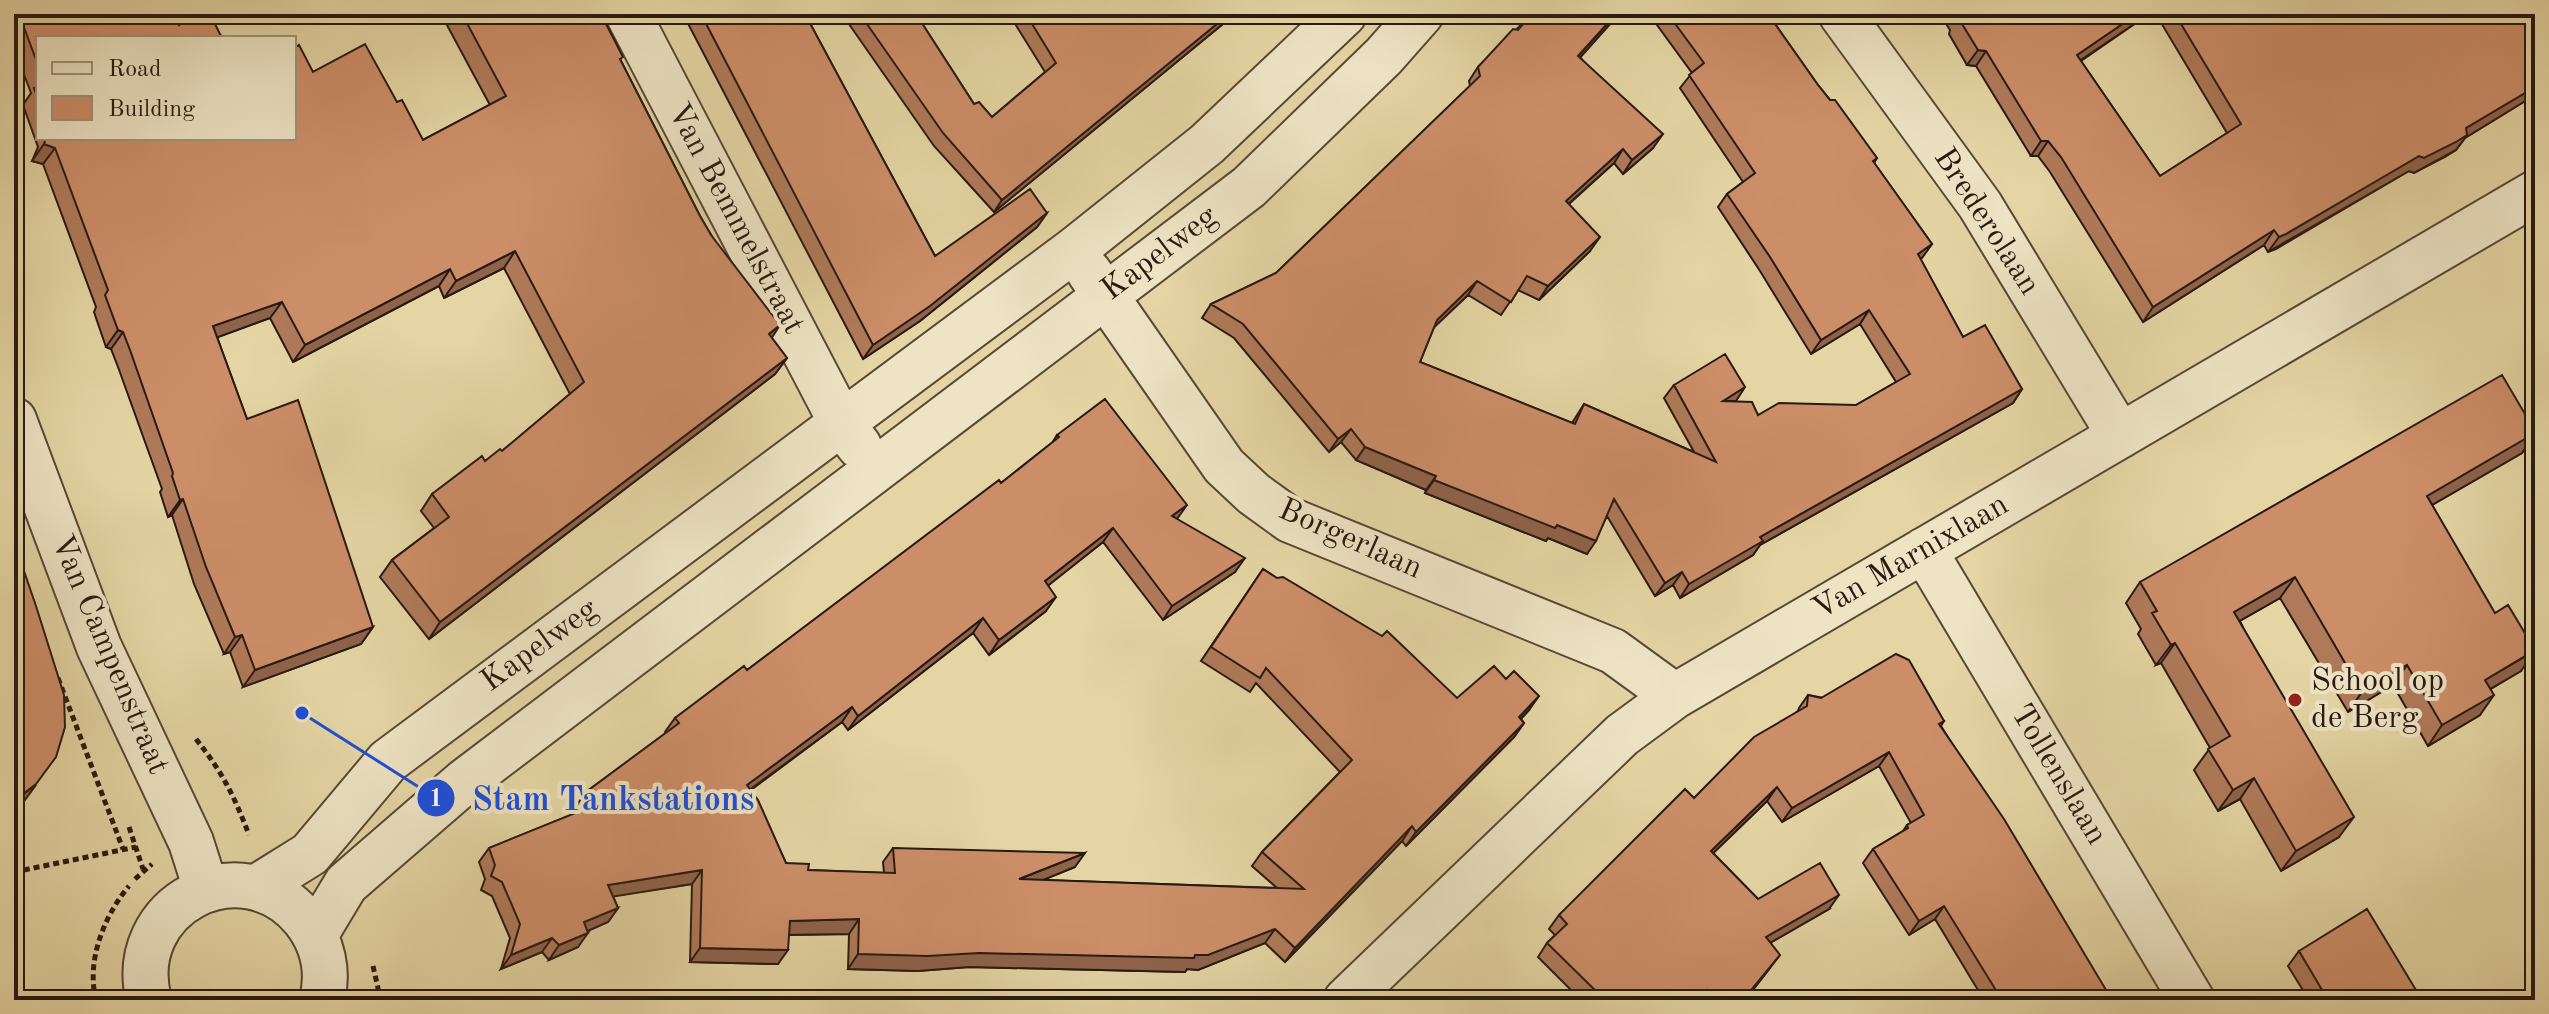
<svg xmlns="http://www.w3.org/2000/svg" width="2549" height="1014" font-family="'Old Standard TT',serif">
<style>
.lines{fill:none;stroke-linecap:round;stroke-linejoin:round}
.minor-casing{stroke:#574836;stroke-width:48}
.path{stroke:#281912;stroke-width:5;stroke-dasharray:6 4;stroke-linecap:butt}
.minor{stroke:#eee4c4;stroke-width:44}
.wall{fill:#af7a5a;stroke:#281912;stroke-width:2}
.shaded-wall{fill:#8f634a;stroke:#281912;stroke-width:2}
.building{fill:#cc8e69;stroke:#281912;stroke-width:2}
.poi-dot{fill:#8f2418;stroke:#eee4c4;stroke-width:3}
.labels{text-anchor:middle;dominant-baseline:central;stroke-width:8;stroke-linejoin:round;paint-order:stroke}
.street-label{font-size:32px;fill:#281912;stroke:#eee4c4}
.poi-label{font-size:32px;fill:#281912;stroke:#eee4c4;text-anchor:start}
.leader{fill:none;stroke:#1d4ed8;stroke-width:3}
.callout-dot{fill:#1d4ed8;stroke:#eee4c4;stroke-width:3}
.mark-label{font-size:24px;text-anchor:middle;font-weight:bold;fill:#fff}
.callout-label{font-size:34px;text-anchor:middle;font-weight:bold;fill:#1d4ed8;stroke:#eee4c4;stroke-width:8;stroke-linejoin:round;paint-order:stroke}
</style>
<rect width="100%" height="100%" fill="#e5d5a4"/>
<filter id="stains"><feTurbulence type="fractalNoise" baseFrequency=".0025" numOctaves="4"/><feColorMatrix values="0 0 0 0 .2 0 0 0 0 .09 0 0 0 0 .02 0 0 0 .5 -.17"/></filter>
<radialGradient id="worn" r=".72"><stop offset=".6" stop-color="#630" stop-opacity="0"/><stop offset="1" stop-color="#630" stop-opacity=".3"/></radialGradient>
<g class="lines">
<g class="minor-casing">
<path id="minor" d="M 628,14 L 842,424 L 859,446
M 1841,14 L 1980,205 L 2120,436
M 1089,272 L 1224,466 L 1254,494 L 1290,520 L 1613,651 L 1675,696
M 14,420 L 99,647 L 191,842 L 206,889
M 1924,550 L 2192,1000
M 257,887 L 310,854 L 388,761 L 1074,250 L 1207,144 L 1344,14
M 316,934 L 346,884 L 465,781 L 1249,187 L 1384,56 L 1421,14
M 149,1000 C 124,905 241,844 304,919 C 323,943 329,971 322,1000
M 1346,1000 L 1622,735 L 1675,696 L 2535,193"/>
</g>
<path class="path" d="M 58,678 L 123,849
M 196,739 C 222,772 234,795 249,835
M 129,827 L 143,869
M 14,872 L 136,847
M 135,879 L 152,864
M 373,966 L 378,988 L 377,1000
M 96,1000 C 86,961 104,916 129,886"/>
<use href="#minor" class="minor"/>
</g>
<path class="wall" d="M 14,14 L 175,14 L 179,25 L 222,38 L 38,38 L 38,138 L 294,138 L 313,72 L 397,102 L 423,140 L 490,105 L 441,14 L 601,14 L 621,61 L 700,216 L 772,338 L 787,358 L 775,374 L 429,639 L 380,577 L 392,560 L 434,528 L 421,511 L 432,494 L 502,451 L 570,394 L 504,268 L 444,298 L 439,286 L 293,362 L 270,318 L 217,337 L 247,419 L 373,627 L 361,644 L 243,687 L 230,652 L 224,654 L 194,584 L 172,515 L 168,517 L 160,492 L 162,489 L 118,367 L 111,349 L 106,347 L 94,312 L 96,307 L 43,164 L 32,161 L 38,147 L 23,105 L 31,93 L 14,48 Z
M 683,14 L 805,14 L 935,256 L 1047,213 L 1037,227 L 920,321 L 863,359 Z
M 842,14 L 916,14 L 974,104 L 992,117 L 1045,72 L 1009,14 L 1230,14 L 1224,23 L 994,212 L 934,146 Z
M 1532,14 L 1619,14 L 1580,57 L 1653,148 L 1623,174 L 1614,163 L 1569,204 L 1590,251 L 1539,300 L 1518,290 L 1501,315 L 1468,295 L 1434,327 L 1420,362 L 1572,423 L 1584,404 L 1694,452 L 1664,398 L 1674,385 L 1735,401 L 1758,415 L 1856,405 L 1896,382 L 1860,324 L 1811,354 L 1760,271 L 1718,207 L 1727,194 L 1743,182 L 1680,88 L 1692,73 L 1649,14 L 1768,14 L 1818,85 L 1877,158 L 1874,163 L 1932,244 L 1920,259 L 1963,337 L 2022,389 L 2013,403 L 1760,545 L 1753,555 L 1680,598 L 1673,585 L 1655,596 L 1607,516 L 1587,554 L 1548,538 L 1546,541 L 1425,493 L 1426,490 L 1356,460 L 1341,442 L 1329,452 L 1234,338 L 1202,318 L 1211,304 L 1276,273 L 1470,86 L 1469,81 L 1478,67 Z
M 1940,14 L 2149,14 L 2081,61 L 2160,176 L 2227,133 L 2157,16 L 2158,14 L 2369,14 L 2373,22 L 2535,14 L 2535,95 L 2465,138 L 2456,150 L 2445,157 L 2414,173 L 2409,171 L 2276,249 L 2268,252 L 2264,245 L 2143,322 L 2050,172 L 2038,156 L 2031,156 L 1976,66 L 1967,65 L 1949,34 L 1950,30 Z
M 2535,431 L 2535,434 L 2522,453 L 2432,505 L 2521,671 L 2491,689 L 2480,715 L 2428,746 L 2393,685 L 2348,712 L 2280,598 L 2240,621 L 2339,837 L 2281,871 L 2240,799 L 2218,811 L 2194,770 L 2210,748 L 2161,663 L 2156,665 L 2138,634 L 2141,629 L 2126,603 L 2140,582 Z
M 1057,435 L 1177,519 L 1235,572 L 1163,620 L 1103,542 L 1048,585 L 1046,611 L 989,655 L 973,633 L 848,730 L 842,722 L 751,790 L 786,863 L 808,870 L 884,873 L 883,862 L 893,848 L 1075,867 L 1042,880 L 1277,888 L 1252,866 L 1262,852 L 1340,772 L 1256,683 L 1250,692 L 1201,661 L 1263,569 L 1457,698 L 1529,710 L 1521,719 L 1524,723 L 1514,737 L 1406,846 L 1402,841 L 1285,962 L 1265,943 L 1198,970 L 1187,969 L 1185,972 L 969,967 L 918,971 L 848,969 L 849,934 L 789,935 L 778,964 L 690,962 L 692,884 L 613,896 L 618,908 L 608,922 L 587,931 L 578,947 L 549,960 L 542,952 L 501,969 L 510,938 L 492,896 L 481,890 L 485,879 L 479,862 L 489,848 L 579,812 L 576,806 L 586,792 L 666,733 L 665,732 L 675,718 L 747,670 L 1001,483 L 1052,443 Z
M 1808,695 L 1944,721 L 1941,726 L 2112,1000 L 1984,1000 L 1935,919 L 1909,935 L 1863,863 L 1873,849 L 1903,831 L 1907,825 L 1911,823 L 1879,766 L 1782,822 L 1767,801 L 1713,853 L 1758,899 L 1829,909 L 1770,943 L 1770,968 L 1745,1000 L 1475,1000 L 1480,994 L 1578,997 L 1538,957 L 1547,943 L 1555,935 L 1549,929 L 1559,915 L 1694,798 L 1798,711 L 1799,708 Z
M 2299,951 L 2422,1000 L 2309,1000 L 2288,966 Z"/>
<path class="shaded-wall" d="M 1229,14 L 1230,14 L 1224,23 L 994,212 L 1002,200 Z
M 1616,14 L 1619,14 L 1569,70 L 1578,56 Z
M 2137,14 L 2149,14 L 2066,70 L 2077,55 Z
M 1978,50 L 1986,51 L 1976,66 L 1967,65 Z
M 2535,87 L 2535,95 L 2465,138 L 2456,150 L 2414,173 L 2409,171 L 2268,252 L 2279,237 L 2419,156 Z
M 1663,134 L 1653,148 L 1623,174 L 1632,160 Z
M 2041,141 L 2048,141 L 2038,156 L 2031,156 Z
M 44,144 L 55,148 L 43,164 L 32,161 Z
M 1623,149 L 1614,163 L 1556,215 L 1566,201 Z
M 1047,213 L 1037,227 L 920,321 L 863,359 L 873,345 Z
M 2274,230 L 2264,245 L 2143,322 L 2153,307 Z
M 1600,237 L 1590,251 L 1539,300 L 1548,286 Z
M 1932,244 L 1922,258 L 1908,268 L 1918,254 Z
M 515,251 L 504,268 L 444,298 L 456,281 Z
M 450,269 L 439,286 L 293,362 L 305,345 Z
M 1477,281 L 1468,295 L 1428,333 L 1437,320 Z
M 282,302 L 270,318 L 202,343 L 213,326 Z
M 1869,310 L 1860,324 L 1811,354 L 1821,340 Z
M 780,325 L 769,342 L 769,334 Z
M 118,330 L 123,332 L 111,349 L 106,347 Z
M 787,358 L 775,374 L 429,639 L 440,622 Z
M 1745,387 L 1736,401 L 1723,401 Z
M 2022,389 L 2013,403 L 1760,545 L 1753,555 L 1680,598 L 1689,584 L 1760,537 Z
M 1351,429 L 1341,442 L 1329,452 L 1338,439 Z
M 2535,433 L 2522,453 L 2413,516 L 2427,496 Z
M 1365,447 L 1436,476 L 1426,490 L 1356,460 Z
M 1434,480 L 1557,525 L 1596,541 L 1587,554 L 1548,538 L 1546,541 L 1425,493 Z
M 183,499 L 172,515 L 168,517 L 180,500 Z
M 1187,505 L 1177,519 L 1172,516 Z
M 1113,528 L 1103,542 L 1035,596 L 1045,581 Z
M 1245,558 L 1235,572 L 1163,620 L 1172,606 Z
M 1682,572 L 1673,585 L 1655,596 L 1665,583 Z
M 2295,577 L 2280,598 L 2220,632 L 2234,612 Z
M 1056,597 L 1046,611 L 989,655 L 999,640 Z
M 983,618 L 973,633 L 848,730 L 858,716 Z
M 373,627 L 361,644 L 243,687 L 255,670 Z
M 242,635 L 230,652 L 224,654 L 235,637 Z
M 2175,643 L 2161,663 L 2156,665 L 2171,645 Z
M 2535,651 L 2521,671 L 2471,700 L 2485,680 Z
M 2407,665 L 2393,685 L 2348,712 L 2362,692 Z
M 2494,695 L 2480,715 L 2428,746 L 2442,725 Z
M 1539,696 L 1529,710 L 1509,731 L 1519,717 Z
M 852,707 L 842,722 L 737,799 L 747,785 Z
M 1524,723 L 1514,737 L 1406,846 L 1416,832 Z
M 1889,752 L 1879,766 L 1782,822 L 1792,808 Z
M 2254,778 L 2240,799 L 2218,811 L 2233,790 Z
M 36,785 L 16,812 L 14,814 L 14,801 Z
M 1777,787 L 1767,801 L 1701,865 L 1711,851 Z
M 2354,817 L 2339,837 L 2281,871 L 2296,851 Z
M 1412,826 L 1402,841 L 1285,962 L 1295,948 Z
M 1085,853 L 1075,867 L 1009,894 L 1019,879 Z
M 702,870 L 692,884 L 598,899 L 608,885 Z
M 1839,895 L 1829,909 L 1756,951 L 1766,937 Z
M 1944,906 L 1935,919 L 1909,935 L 1919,921 Z
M 618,908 L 608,922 L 574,937 L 584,922 Z
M 859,919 L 849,934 L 780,935 L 790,921 Z
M 1275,929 L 1265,943 L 1198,970 L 1187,969 L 1185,972 L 969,967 L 918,971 L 848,969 L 858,954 L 979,953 L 1195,955 Z
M 588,933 L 578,947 L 549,960 L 559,945 Z
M 552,938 L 542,952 L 501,969 L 511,955 Z
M 700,948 L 788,950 L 778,964 L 690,962 Z
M 1780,955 L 1745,1000 L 1743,1000 Z"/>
<path class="building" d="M 19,14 L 175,14 L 179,25 L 198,14 L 210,14 L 222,38 L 38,38 L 38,65 Z
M 462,14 L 601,14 L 623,57 L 620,59 L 700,216 L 711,235 L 780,325 L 769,334 L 787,358 L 440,622 L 392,560 L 449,517 L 432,494 L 482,456 L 485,461 L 500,449 L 502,451 L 584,382 L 515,251 L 456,281 L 450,269 L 305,345 L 282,302 L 213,326 L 247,419 L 298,400 L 373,627 L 255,670 L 242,635 L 235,637 L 206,567 L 183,499 L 180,500 L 172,476 L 173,473 L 130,350 L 123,332 L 118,330 L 105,295 L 108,290 L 55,148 L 44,144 L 46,138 L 294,138 L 294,48 L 299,45 L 313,72 L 365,44 L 397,102 L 402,100 L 423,140 L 506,96 Z
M 701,14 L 805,14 L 935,256 L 1030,189 L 1047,213 L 930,306 L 873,345 Z
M 860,14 L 916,14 L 974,104 L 979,102 L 992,117 L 1056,63 L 1026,14 L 1229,14 L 1002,200 L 943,133 Z
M 1532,14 L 1616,14 L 1578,56 L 1663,134 L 1632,160 L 1623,149 L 1566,201 L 1600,237 L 1548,286 L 1527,276 L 1511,302 L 1477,281 L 1437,320 L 1420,362 L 1575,424 L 1584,404 L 1716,462 L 1674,385 L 1725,354 L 1745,387 L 1723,401 L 1752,402 L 1758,415 L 1779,403 L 1856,405 L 1910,374 L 1869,310 L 1821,340 L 1770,257 L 1727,194 L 1755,173 L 1689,75 L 1704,63 L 1668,14 L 1768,14 L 1818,85 L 1830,100 L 1835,100 L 1877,158 L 1873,161 L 1932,244 L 1918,254 L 1963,337 L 1985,325 L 2022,389 L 1760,537 L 1763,541 L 1689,584 L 1682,572 L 1665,583 L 1614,499 L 1596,541 L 1557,525 L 1555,528 L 1434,480 L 1436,476 L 1365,447 L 1351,429 L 1338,439 L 1243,324 L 1211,304 L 1276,273 L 1480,76 L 1478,67 L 1513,29 L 1518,30 Z
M 1960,14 L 2137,14 L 2077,55 L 2160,176 L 2241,124 L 2175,14 L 2369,14 L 2373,22 L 2388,14 L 2535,14 L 2535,87 L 2466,128 L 2467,135 L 2456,142 L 2424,158 L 2419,156 L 2286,234 L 2279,237 L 2274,230 L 2153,307 L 2061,157 L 2048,141 L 2041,141 L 1986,51 L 1978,50 L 1959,19 Z
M 38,87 L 38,99 L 34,88 Z
M 2502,375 L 2535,431 L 2535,433 L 2427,496 L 2495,613 L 2508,605 L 2535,650 L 2485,680 L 2494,695 L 2442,725 L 2407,665 L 2362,692 L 2295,577 L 2234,612 L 2354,817 L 2296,851 L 2254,778 L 2233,790 L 2208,749 L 2230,736 L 2175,643 L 2171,645 L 2152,613 L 2157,611 L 2140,582 Z
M 1105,399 L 1187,505 L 1172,516 L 1245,558 L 1172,606 L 1113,528 L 1045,581 L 1056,597 L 999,640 L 983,618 L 858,716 L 852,707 L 747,785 L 758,800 L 786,863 L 809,864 L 808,870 L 895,873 L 893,848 L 1085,853 L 1019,879 L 1304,889 L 1262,852 L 1352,760 L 1266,668 L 1260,678 L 1211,647 L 1263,569 L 1277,578 L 1283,577 L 1382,636 L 1387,631 L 1457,698 L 1494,666 L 1506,679 L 1514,671 L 1539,696 L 1519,717 L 1524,723 L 1416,832 L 1412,826 L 1295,948 L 1275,929 L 1208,955 L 1195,955 L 1194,958 L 979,953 L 928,956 L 858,954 L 859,919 L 790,921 L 788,950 L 700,948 L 702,870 L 608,885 L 618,908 L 584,922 L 588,933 L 559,945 L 552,938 L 511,955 L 520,924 L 502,882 L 491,876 L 495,865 L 489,848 L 595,805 L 586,792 L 679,723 L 675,718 L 744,666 L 747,670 L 999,480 L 1001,483 L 1059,437 L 1057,435 Z
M 14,542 L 36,606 L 64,695 L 65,727 L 56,757 L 36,784 L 14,801 Z
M 1896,654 L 1909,660 L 1944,721 L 1939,724 L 2004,819 L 2112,1000 L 2002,1000 L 1944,906 L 1919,921 L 1873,849 L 1908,828 L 1907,825 L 1924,815 L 1889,752 L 1792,808 L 1777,787 L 1711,851 L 1758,899 L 1820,863 L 1839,895 L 1766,937 L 1780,955 L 1743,1000 L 1719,1000 L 1707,990 L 1699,1000 L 1480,1000 L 1480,994 L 1602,997 L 1547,943 L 1567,924 L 1559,915 L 1685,789 L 1694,798 L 1754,737 L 1807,706 L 1808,695 L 1821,698 Z
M 2367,909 L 2422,1000 L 2328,1000 L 2299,951 Z"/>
<circle class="poi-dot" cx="2295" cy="700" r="8"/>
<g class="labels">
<g class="street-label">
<text transform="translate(735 219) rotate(62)">Van Bemmelstraat</text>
<text transform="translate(1986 222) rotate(57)">Brederolaan</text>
<text transform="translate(1160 254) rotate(-37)">Kapelweg</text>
<text transform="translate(1350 540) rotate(24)">Borgerlaan</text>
<text transform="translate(1911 558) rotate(-30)">Van Marnixlaan</text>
<text transform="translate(540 646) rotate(-36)">Kapelweg</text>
<text transform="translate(109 655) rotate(67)">Van Campenstraat</text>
<text transform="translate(2058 775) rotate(59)">Tollenslaan</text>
</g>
<g class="poi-label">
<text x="2311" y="682">School op<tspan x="2311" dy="37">de Berg</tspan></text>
</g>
</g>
<path class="leader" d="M302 713L436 798"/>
<g class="callout-dot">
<circle cx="302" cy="713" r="8"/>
<circle cx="436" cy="798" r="20"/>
</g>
<g class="mark-label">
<text x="436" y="806">1</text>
</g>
<g class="callout-label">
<text x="613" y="810">Stam Tankstations</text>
</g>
<rect width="2549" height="1014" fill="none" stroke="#e5d5a4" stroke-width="48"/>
<rect x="16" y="16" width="2517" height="982" fill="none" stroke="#281912" stroke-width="4"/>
<rect x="24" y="24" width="2501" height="966" fill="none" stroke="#281912" stroke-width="2"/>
<rect x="36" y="36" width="260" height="104" fill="#eee4c4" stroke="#9f937d" stroke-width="2"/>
<rect x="52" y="62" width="40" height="12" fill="#eee4c4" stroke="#9f937d" stroke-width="2"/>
<text x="108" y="76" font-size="24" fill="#281912">Road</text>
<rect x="52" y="96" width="40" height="24" fill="#cc8e69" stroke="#9f937d" stroke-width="2"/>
<text x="108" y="116" font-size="24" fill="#281912">Building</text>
<rect width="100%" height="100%" filter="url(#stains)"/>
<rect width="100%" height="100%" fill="url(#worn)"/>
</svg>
